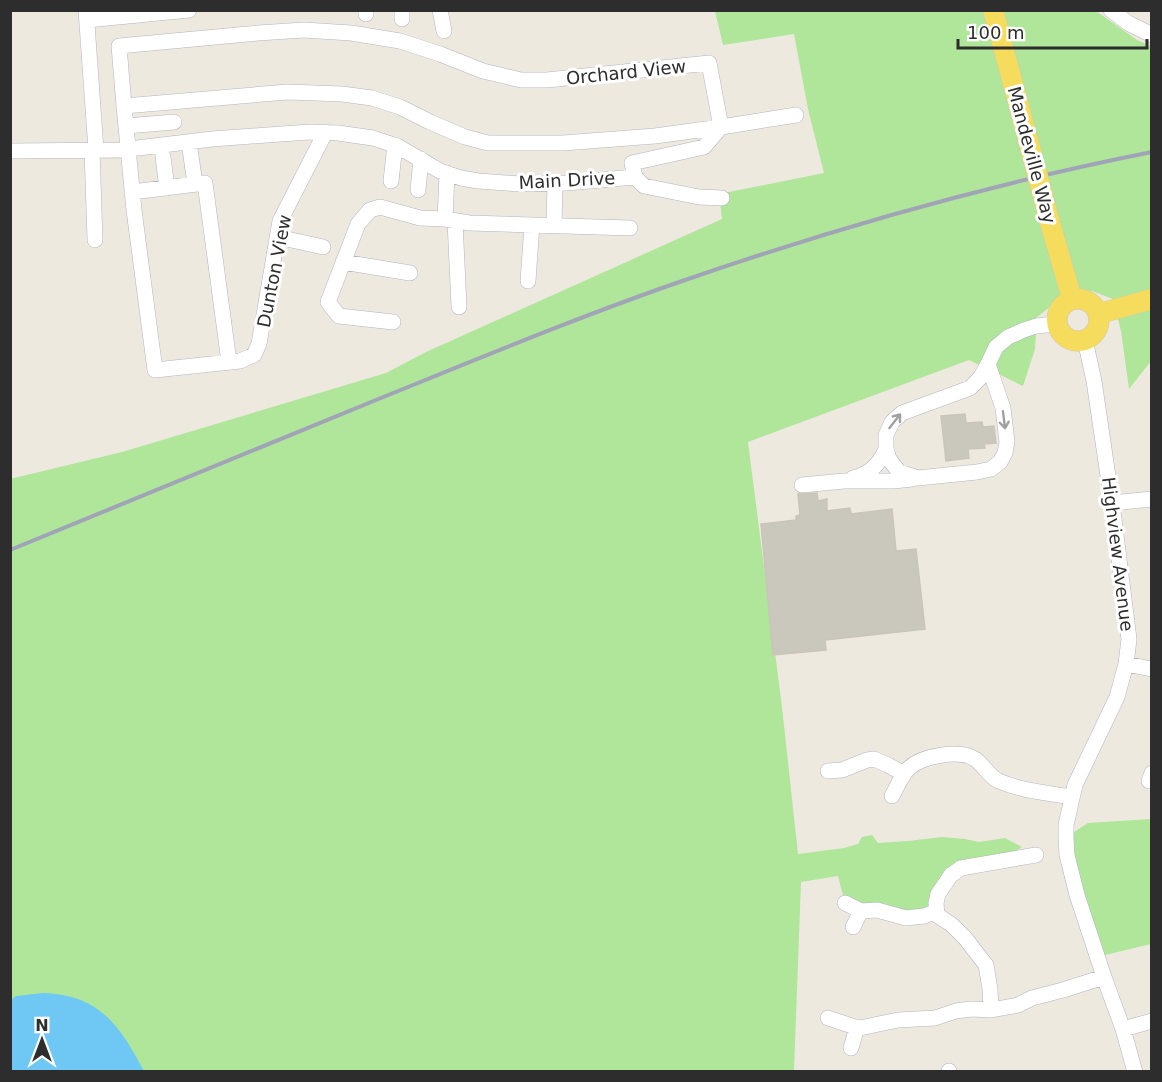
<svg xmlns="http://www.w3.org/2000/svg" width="1162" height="1082" font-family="'DejaVu Sans',sans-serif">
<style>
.green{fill:#afe69a}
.water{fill:#6fc8f3}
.building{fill:#cac7bd;stroke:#cac5b8;stroke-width:1.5}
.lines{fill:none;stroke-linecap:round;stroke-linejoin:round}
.minor-casing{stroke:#b3b4c0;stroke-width:16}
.major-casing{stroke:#c8c8c8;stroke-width:21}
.minor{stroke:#fff;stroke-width:15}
.major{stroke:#f6dc5c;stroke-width:20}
.rail{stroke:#a1a3b7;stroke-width:4}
.major-bridge-casing{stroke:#c8c8c8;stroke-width:21;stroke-linecap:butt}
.major-bridge{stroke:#f6dc5c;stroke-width:20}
.oneway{stroke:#a0a0a0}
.labels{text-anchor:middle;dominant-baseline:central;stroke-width:6;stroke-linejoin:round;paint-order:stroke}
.street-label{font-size:18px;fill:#2d2d2d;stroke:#fff}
</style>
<rect width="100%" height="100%" fill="#eee9df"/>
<path class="green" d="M 715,11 L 1096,11 L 1137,40 L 1151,46 L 1151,361 L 1129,389 L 1121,331 L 1113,299 L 1092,291 L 1059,300 L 1037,317 L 1035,349 L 1023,386 L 969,360 L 748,442 L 782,707 L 798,854 L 844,848 L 858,844 L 862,837 L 872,835 L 878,843 L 908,841 L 942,837 L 965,839 L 979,842 L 1005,838 L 1022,847 L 1000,861 L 961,868 L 924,916 L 845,903 L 838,876 L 801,882 L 794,1071 L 11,1071 L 10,479 L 122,452 L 386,373 L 426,352 L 722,219 L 719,194 L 824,173 L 808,109 L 794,34 L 723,45 Z
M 1151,819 L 1151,944 L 1097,957 L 1066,837 L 1088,823 Z"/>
<path class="water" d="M 43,993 C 100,995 119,1025 144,1071 L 11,1071 L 11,1000 L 16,996 Z"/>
<path class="building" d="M 965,414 L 966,423 L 982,422 L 983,427 L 994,426 L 996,443 L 984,444 L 985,448 L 968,449 L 969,458 L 946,461 L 941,416 Z
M 817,493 L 818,501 L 827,499 L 827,511 L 850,508 L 851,514 L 892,509 L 896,551 L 916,549 L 925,629 L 825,640 L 826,650 L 773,655 L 761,524 L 796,520 L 796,516 L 800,515 L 798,494 Z"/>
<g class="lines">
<g class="minor-casing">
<path id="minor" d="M 86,10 L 96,150
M 366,10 L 366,14
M 402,10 L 402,19
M 440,10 L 444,31
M 1111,10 L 1128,23 L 1152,35
M 87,20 L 189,10
M 124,106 L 119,46 L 258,33 L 304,30 L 351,33 L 400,41 L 440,54 L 483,71 L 521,80 L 547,80 L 709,63 L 721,127 L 655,136 L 563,143 L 488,143 L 465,137 L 430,122 L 400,107 L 372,98 L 342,94 L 287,92 L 124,106 L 134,210 L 155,370 L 240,361 L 254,355 L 259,344 L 280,221 L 325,133
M 126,126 L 174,122
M 189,142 L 195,184
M 92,150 L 95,240
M 10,151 L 121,150 L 212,139 L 309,132 L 338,133 L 373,138 L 397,146 L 440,171 L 461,178 L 478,181 L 520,184 L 566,183 L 635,177
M 163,157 L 167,188
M 635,177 L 632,163 L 704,147 L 721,127 L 796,115
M 635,177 L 644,186 L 699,197 L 722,198
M 391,181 L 395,145
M 418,190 L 421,159
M 132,192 L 205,183 L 229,362
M 445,219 L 469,223 L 630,228
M 455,221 L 459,307
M 554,225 L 555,183
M 278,237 L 323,247
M 343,262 L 410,273
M 528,281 L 532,225
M 393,322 L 339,316 L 328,302 L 358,224 L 370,210 L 380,207 L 420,218 L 445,219 L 447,173
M 1085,340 L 1094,381 L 1112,503 L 1129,639 L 1126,664 L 1117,697 L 1075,785 L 1066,825 L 1066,837 L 1067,855 L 1077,895 L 1104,977 L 1123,1029 L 1135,1072
M 988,364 L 1003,408 L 1007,442 L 1005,453 L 1000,462 L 991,469 L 977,472 L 918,478 L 899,472 L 889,459 L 886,449 L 886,435 L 892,422 L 902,413 L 970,388 L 980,378 L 988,364 L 996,347 L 1008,337 L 1024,330 L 1036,326 L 1057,324
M 853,478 C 870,474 879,465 886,449
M 802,485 L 844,481 L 893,481 L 912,479
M 1112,503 L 1152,499
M 1126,664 L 1152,669
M 828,771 L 842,770 L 867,760 L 874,759 L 888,765 L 904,774
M 1149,781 L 1152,773
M 892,796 C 897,787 901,776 909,768 C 922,756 959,749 975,759 C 984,765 989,777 999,781 C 1021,791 1048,793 1072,797
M 845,903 L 861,911
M 853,927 L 861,911 L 877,910 L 906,918 L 924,916 L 932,913 L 937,915
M 991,1010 L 990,989 L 986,965 L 965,938 L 952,925 L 937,915 L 936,903 L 938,894 L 951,875 L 961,868 L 1036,855
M 828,1018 L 855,1027 L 860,1028 L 898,1020 L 935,1018 L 956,1011 L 971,1009 L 991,1010 L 1018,1005 L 1032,998 L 1063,990 L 1104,977
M 1123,1029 L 1152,1021
M 851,1048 L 857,1027
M 949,1071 L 949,1072"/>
</g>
<g class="major-casing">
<path id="major" d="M 993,10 L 1020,110
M 1049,219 L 1072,299
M1057 320a21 21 0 1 1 42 0a21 21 0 1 1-42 0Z
M 1098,314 L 1152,299"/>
</g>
<use href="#minor" class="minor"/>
<use href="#major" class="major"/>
<path class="rail" d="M 10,550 C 132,500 254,450 376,400 C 480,358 583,315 688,279 C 839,227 995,183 1152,152"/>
<g class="major-bridge-casing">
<path id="major-bridge" d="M 1020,110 L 1049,219"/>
</g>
<use href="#major-bridge" class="major-bridge"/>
</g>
<defs><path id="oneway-shaft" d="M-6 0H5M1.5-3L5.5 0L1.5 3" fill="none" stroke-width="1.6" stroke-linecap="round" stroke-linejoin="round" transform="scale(1.5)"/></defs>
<g class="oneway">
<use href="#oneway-shaft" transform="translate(1004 420) rotate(83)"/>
<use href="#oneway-shaft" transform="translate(895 421) rotate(-52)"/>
</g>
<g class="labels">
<g class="street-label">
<text transform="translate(626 72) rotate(-6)">Orchard View</text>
<text transform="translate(1032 155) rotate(75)">Mandeville Way</text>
<text transform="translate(567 180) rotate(-3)">Main Drive</text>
<text transform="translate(274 271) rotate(-79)">Dunton View</text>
<text transform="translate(1118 554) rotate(83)">Highview Avenue</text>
</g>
</g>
<rect width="1162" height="1082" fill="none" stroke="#2d2d2d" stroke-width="24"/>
<g transform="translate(42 1040)" stroke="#ffffff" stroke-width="4.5" paint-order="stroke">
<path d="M0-4.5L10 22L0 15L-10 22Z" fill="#2d2d2d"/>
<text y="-9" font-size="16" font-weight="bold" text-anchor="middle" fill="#2d2d2d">N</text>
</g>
<path d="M958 39v9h189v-9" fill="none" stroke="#2d2d2d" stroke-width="3"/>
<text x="967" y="39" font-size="18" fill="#2d2d2d" stroke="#ffffff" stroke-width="4.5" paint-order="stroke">100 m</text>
</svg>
